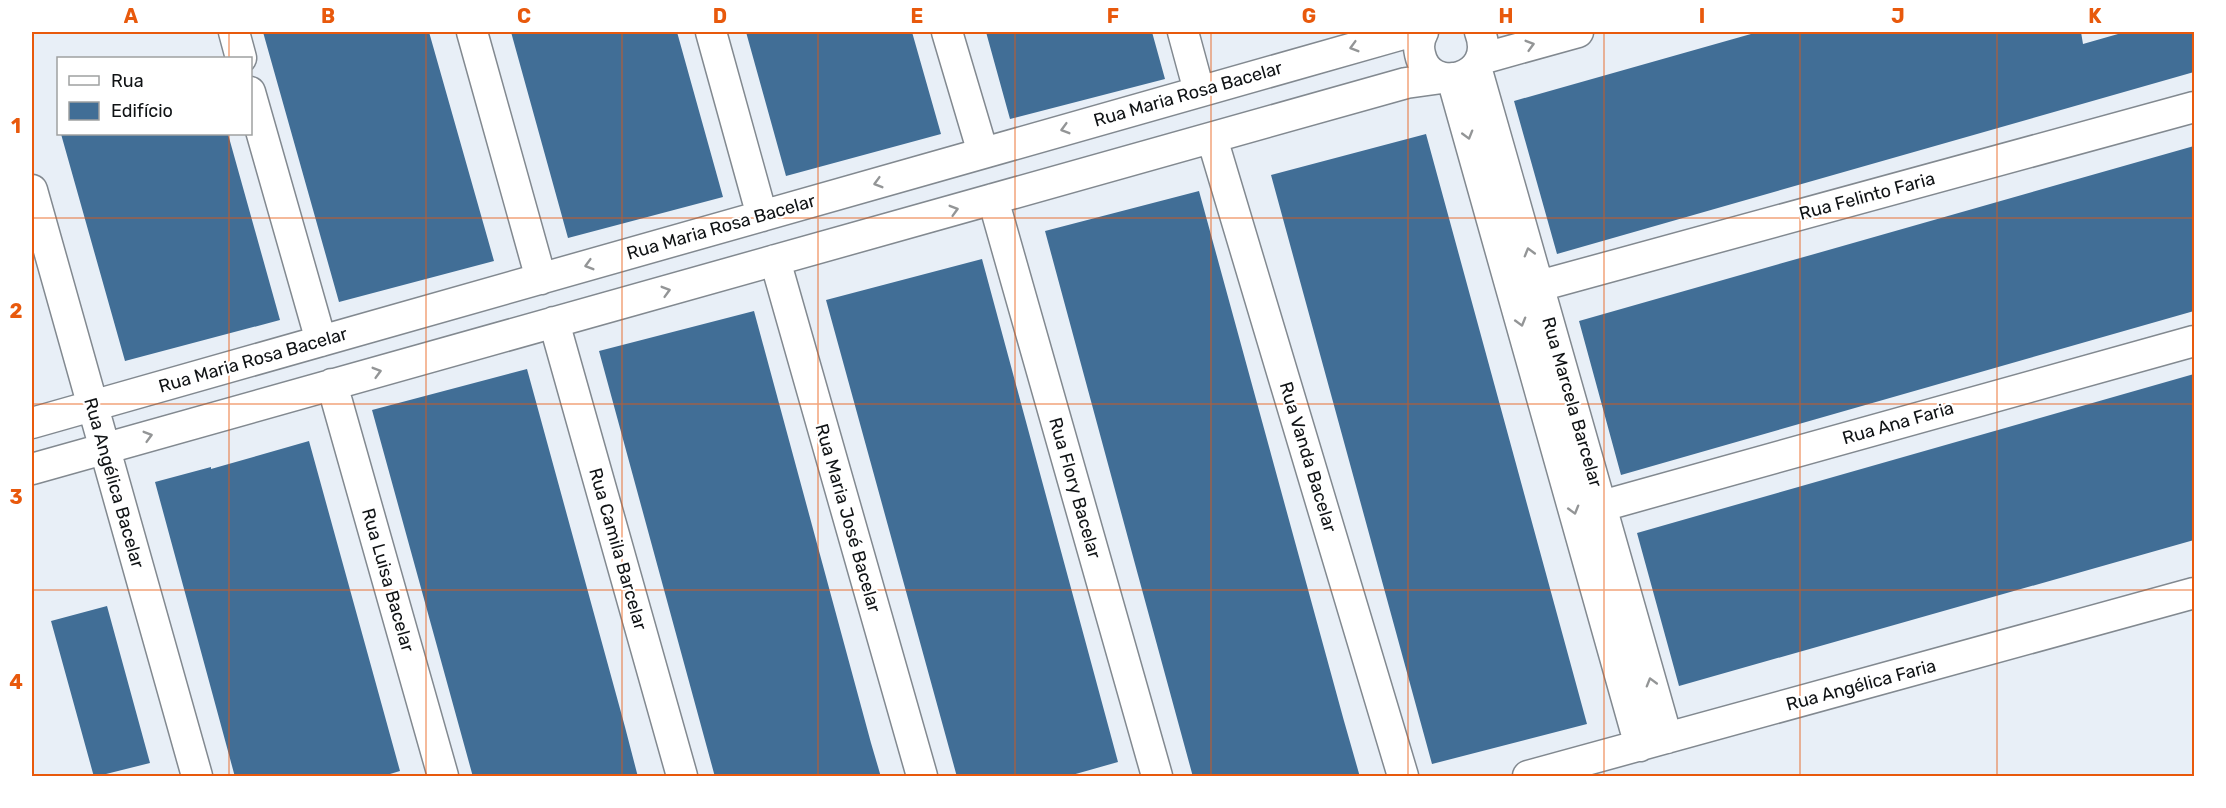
<svg xmlns="http://www.w3.org/2000/svg" width="2226" height="808" font-family="Rubik,sans-serif">
<style>
.building{fill:#416e96}
.lines{fill:none;stroke-linecap:round;stroke-linejoin:round}
.street-casing{stroke:#828990;stroke-width:33}
.street{stroke:#fff;stroke-width:30}
.oneway{stroke:#939596}
.grid{fill:none;stroke:#e8590c;stroke-width:1.5;stroke-opacity:0.55}
.labels{text-anchor:middle;dominant-baseline:central;stroke-width:4.5;stroke-linejoin:round;paint-order:stroke}
.street-label{font-size:18px;fill:#101315;stroke:#fff}
.neatline{fill:none;stroke:#e8590c;stroke-width:2}
.grid-label{font-size:20px;text-anchor:middle;font-weight:bold;fill:#e8590c}
</style>
<rect width="100%" height="100%" fill="#e8eff7"/>
<path class="building" d="M 263,32 L 429,32 L 494,261 L 339,302 Z
M 511,32 L 677,32 L 723,197 L 568,238 Z
M 746,32 L 912,32 L 941,134 L 786,176 Z
M 986,32 L 1152,32 L 1165,79 L 1010,119 Z
M 1758,32 L 2081,32 L 2083,44 L 2125,32 L 2194,32 L 2194,72 L 1557,254 L 1514,101 Z
M 61,134 L 228,134 L 280,320 L 125,361 Z
M 1426,134 L 1587,724 L 1432,764 L 1271,175 Z
M 2194,146 L 2194,311 L 1621,475 L 1579,321 Z
M 1199,191 L 1344,721 L 1360,777 L 1193,777 L 1138,575 L 1045,231 Z
M 982,259 L 1118,762 L 1065,777 L 957,777 L 826,300 Z
M 754,311 L 871,743 L 881,777 L 715,777 L 599,351 Z
M 527,369 L 625,727 L 638,777 L 473,777 L 372,410 Z
M 2194,374 L 2194,540 L 1679,686 L 1637,533 Z
M 309,441 L 400,771 L 380,777 L 235,777 L 155,482 L 211,467 L 211,469 Z
M 107,606 L 150,763 L 94,777 L 51,621 Z"/>
<g class="lines">
<g class="street-casing">
<path id="street" d="M 234,32 L 241,58
M 472,32 L 541,279
M 711,32 L 762,216
M 947,32 L 983,153
M 1183,32 L 1199,91
M 1423,32 C 1419,39 1418,46 1420,54 C 1429,97 1498,79 1480,32
M 1481,59 L 1578,32
M 1476,67 L 1667,738
M 1452,78 L 1640,746
M 250,92 L 321,341
M 1212,138 L 1403,776
M 32,190 L 197,776
M 993,199 L 1157,776
M 775,260 L 922,776
M 1539,286 L 2194,107
M 554,322 L 682,776
M 332,384 L 443,776
M 32,423 L 1410,32
M 32,469 L 1406,83 L 1442,78
M 1602,506 L 2194,341
M 1528,776 L 2194,593"/>
</g>
<use href="#street" class="street"/>
</g>
<defs><path id="oneway-chevron" d="M-2-3.5L2.5 0L-2 3.5" fill="none" stroke-width="1.6" stroke-linecap="round" stroke-linejoin="round" transform="scale(1.5)"/></defs>
<g class="oneway">
<use href="#oneway-chevron" transform="translate(1530 45) rotate(-16)"/>
<use href="#oneway-chevron" transform="translate(1354 47) rotate(164)"/>
<use href="#oneway-chevron" transform="translate(1065 129) rotate(164)"/>
<use href="#oneway-chevron" transform="translate(1468 135) rotate(74)"/>
<use href="#oneway-chevron" transform="translate(878 183) rotate(164)"/>
<use href="#oneway-chevron" transform="translate(954 210) rotate(-16)"/>
<use href="#oneway-chevron" transform="translate(1529 252) rotate(-106)"/>
<use href="#oneway-chevron" transform="translate(589 265) rotate(164)"/>
<use href="#oneway-chevron" transform="translate(666 291) rotate(-16)"/>
<use href="#oneway-chevron" transform="translate(1521 322) rotate(74)"/>
<use href="#oneway-chevron" transform="translate(377 372) rotate(-16)"/>
<use href="#oneway-chevron" transform="translate(148 436) rotate(-16)"/>
<use href="#oneway-chevron" transform="translate(1574 510) rotate(74)"/>
<use href="#oneway-chevron" transform="translate(1651 682) rotate(-106)"/>
</g>
<path class="grid" d="M 229,32 L 229,58M 426,32 L 426,776M 622,32 L 622,776M 818,32 L 818,776M 1015,32 L 1015,776M 1211,32 L 1211,776M 1408,32 L 1408,776M 1604,32 L 1604,776M 1800,32 L 1800,776M 1997,32 L 1997,776M 229,134 L 229,776M 32,218 L 2194,218M 32,404 L 2194,404M 32,590 L 2194,590"/>
<g class="labels">
<g class="street-label">
<text transform="translate(1188 94) rotate(-16)">Rua Maria Rosa Bacelar</text>
<text transform="translate(1867 196) rotate(-15)">Rua Felinto Faria</text>
<text transform="translate(721 227) rotate(-16)">Rua Maria Rosa Bacelar</text>
<text transform="translate(253 360) rotate(-16)">Rua Maria Rosa Bacelar</text>
<text transform="translate(1572 402) rotate(74)">Rua Marcela Barcelar</text>
<text transform="translate(1898 423) rotate(-16)">Rua Ana Faria</text>
<text transform="translate(1308 457) rotate(73)">Rua Vanda Bacelar</text>
<text transform="translate(114 483) rotate(74)">Rua Angélica Bacelar</text>
<text transform="translate(1075 488) rotate(74)">Rua Flory Bacelar</text>
<text transform="translate(848 518) rotate(74)">Rua Maria José Bacelar</text>
<text transform="translate(618 549) rotate(74)">Rua Camila Barcelar</text>
<text transform="translate(388 580) rotate(74)">Rua Luisa Bacelar</text>
<text transform="translate(1861 685) rotate(-15)">Rua Angélica Faria</text>
</g>
</g>
<rect width="2226" height="808" fill="none" stroke="#ffffff" stroke-width="66"/>
<rect x="57" y="57" width="195" height="78" fill="#ffffff" stroke="#9fa1a1" stroke-width="1.5"/>
<rect x="69" y="76" width="30" height="9" fill="#ffffff" stroke="#9fa1a1" stroke-width="1.5"/>
<text x="111" y="87" font-size="18" fill="#101315">Rua</text>
<rect x="69" y="102" width="30" height="18" fill="#416e96" stroke="#9fa1a1" stroke-width="1.5"/>
<text x="111" y="117" font-size="18" fill="#101315">Edifício</text>
<rect x="33" y="33" width="2160" height="742" class="neatline"/>
<g class="grid-label">
<text x="131" y="23">A</text>
<text x="328" y="23">B</text>
<text x="524" y="23">C</text>
<text x="720" y="23">D</text>
<text x="917" y="23">E</text>
<text x="1113" y="23">F</text>
<text x="1309" y="23">G</text>
<text x="1506" y="23">H</text>
<text x="1702" y="23">I</text>
<text x="1898" y="23">J</text>
<text x="2095" y="23">K</text>
<text x="16" y="133">1</text>
<text x="16" y="318">2</text>
<text x="16" y="504">3</text>
<text x="16" y="689">4</text>
</g>
</svg>
